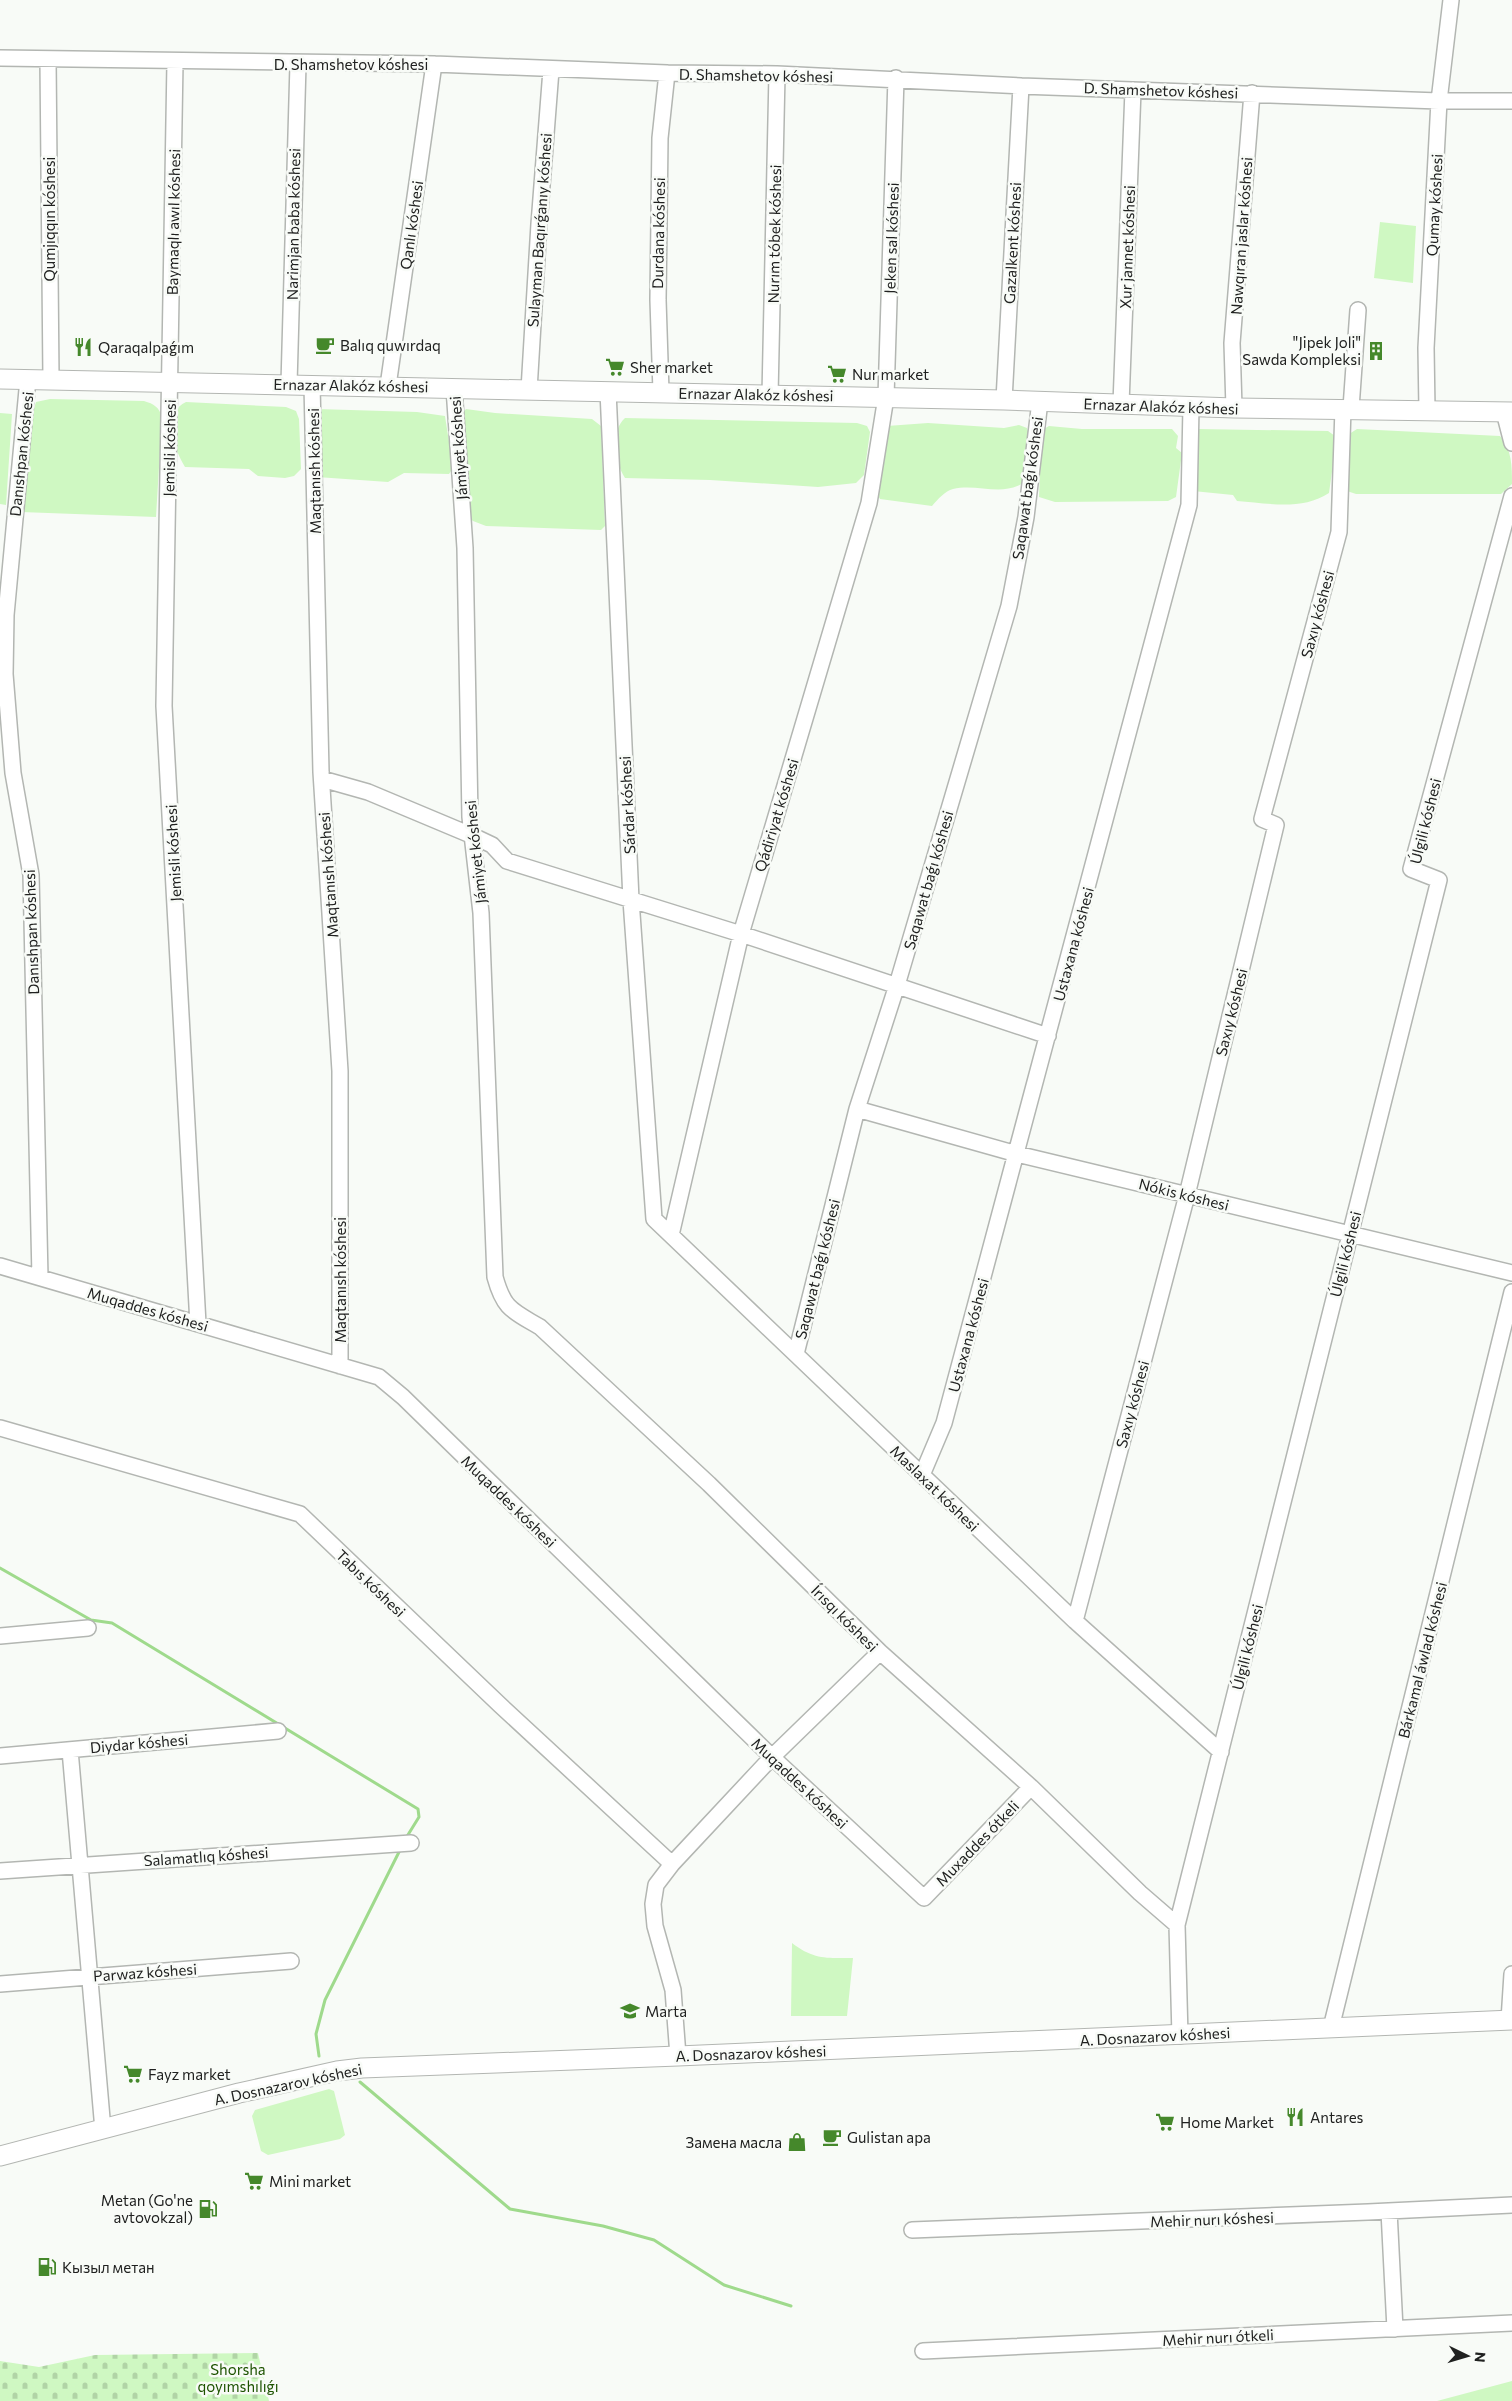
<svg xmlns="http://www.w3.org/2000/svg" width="1512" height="2401" font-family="Commissioner,sans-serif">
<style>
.green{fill:#cff8c2}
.cemetery{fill:url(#cemetery-stones)}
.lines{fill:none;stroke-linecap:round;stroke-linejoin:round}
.stream{stroke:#9fda8c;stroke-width:3}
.minor-casing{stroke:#b3b6b2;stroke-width:18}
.major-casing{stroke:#b3b6b2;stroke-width:21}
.minor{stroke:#fff;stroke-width:15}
.major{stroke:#fff;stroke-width:19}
.labels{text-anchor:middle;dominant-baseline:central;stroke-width:5;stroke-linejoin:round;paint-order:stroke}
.street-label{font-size:15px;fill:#202120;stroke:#f8fbf7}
.poi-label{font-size:15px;fill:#202120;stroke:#f8fbf7;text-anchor:start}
.park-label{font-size:15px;fill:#1d5300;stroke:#f8fbf7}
</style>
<defs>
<pattern id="cemetery-stones" width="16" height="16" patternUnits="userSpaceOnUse" patternTransform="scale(1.25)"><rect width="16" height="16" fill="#cff8c2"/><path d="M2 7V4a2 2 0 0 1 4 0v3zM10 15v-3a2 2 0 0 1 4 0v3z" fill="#b1d4a6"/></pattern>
</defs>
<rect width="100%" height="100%" fill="#f8fbf7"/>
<path class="green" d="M 1380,222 L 1416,226 L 1413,283 L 1374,278 Z
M 50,399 L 144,401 C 154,404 159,407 162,417 L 156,517 L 21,512 L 29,425 L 36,402 Z
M 186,402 L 286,407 L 296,411 L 299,419 L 301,469 L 294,476 L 285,478 L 258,476 L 249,469 L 185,467 C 174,449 161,414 186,402 Z
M 317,409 L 417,412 L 445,416 L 453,468 L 449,474 L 404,473 L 388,482 L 317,477 Z
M 466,409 L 495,413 L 592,419 L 601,426 L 605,526 L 601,530 L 486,526 L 473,521 L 466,515 L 461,415 Z
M 0,413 L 12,414 L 6,505 L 0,504 Z
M 625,418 L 857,423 L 867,426 L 870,432 L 864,475 L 856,483 L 818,487 L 710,480 L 625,478 C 615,462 609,433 625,418 Z
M 928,423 L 1004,428 L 1019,425 L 1027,428 L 1029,435 L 1026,481 C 1004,498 978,483 953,489 C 945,491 938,499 932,506 L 880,499 L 876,492 L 887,426 Z
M 1049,426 L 1082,429 L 1172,429 L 1178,436 L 1176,448 L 1182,453 L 1176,497 L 1168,501 L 1055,502 L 1039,497 L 1042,430 Z
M 1198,429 L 1328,431 L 1335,436 L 1336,443 L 1329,493 C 1302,511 1267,503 1237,501 L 1233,495 L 1193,491 Z
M 1357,429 L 1500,436 C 1512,450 1512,466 1512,484 L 1501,494 L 1356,494 L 1347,491 L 1346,436 Z
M 792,1943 C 814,1960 827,1958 853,1958 L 847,2016 L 791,2016 Z
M 329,2089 L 334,2091 L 345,2135 L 340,2139 L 268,2155 L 261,2151 L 252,2116 L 255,2110 Z
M 1512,2381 L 1512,2401 L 1437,2401 Z"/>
<path class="cemetery" d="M 258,2353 L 269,2401 L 0,2401 L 0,2361 L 39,2367 L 95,2355 Z"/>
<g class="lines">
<path class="stream" d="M 0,1568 L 91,1620 L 112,1623 L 418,1809 L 419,1817 L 406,1838
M 319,2056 L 316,2034 L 325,2000 L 401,1848
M 360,2082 L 510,2209 L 603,2226 L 654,2240 L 724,2285 L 791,2306"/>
<g class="minor-casing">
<path id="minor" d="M 0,58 L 434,64 L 667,73 L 777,74 L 1021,86 L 1439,101 L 1512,101
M 48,60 L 51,379
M 175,62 L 164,706 L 198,1324
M 28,379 L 6,615 L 5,674 L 13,773 L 31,875 L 40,1277
M 289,384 L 298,64
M 312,385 L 321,772 L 340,1071 L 340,1366
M 388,386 L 434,64
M 454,388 L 465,548 L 470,817 L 481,913 L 495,1277 C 504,1310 513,1311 540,1327 L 709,1484 L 880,1652 L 1031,1787 L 1140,1893 L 1177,1925
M 529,390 L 539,224 L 551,70
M 608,391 L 631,900 L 654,1219 L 1075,1621 L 1221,1752
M 661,392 L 658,300 L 660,138 L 667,73
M 770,395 L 777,74
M 1004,400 L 1021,86
M 1121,404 L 1133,90
M 1234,408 L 1232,343 L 1252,93
M 1351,408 L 1358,310
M 1427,410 L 1426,348 L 1439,101 L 1451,0
M 1504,412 L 1512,443
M 322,779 L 368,792 L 473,836 L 492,845 L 507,861 L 741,934 L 1048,1036
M 857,1109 L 1017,1154 L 1512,1273
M 671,1235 L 741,934 L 869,503 L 886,397 L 896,78
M 0,1266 L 379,1377 L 403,1397 L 772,1757 L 924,1898 L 1031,1787
M 796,1354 L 857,1109 L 897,985 L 1009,606 L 1026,517 L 1040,401
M 0,1428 L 300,1514 L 500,1705 L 672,1864
M 922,1475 L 944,1423 L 1189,505 L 1191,407
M 1075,1621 L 1187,1195 L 1276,825 L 1262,819 L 1339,532 L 1343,408
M 0,1636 L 88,1628
M 70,1750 L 103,2130
M 0,1756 L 278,1731
M 0,1871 L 411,1843
M 0,1984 L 291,1961
M 1509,2020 L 1512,1974
M 1331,2028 L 1512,1292
M 1180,2036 L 1177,1925 L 1439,880 L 1411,869 L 1512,496
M 678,2056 L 673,1990 L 655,1926 L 653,1904 L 656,1885 L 672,1864 L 772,1757 L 880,1652
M 1389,2211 L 1395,2329
M 912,2230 L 1368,2212 L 1512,2205
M 923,2351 L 1512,2323"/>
</g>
<g class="major-casing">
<path id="major" d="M 0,379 L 1004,400 L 1234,408 L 1512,412
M 0,2156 L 239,2093 L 337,2071 L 362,2068 L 678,2056 L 1512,2020"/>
</g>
<use href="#minor" class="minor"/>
<use href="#major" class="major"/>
</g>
<defs>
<g id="cafe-bare" transform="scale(1.5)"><path d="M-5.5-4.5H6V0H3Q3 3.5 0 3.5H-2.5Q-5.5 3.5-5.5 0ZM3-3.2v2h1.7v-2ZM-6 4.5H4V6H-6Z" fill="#45882b" stroke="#f8fbf7" stroke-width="2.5" paint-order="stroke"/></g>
<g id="restaurant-bare" transform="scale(1.5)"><path d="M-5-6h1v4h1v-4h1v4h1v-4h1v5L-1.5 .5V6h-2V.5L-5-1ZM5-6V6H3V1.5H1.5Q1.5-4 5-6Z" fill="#45882b" stroke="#f8fbf7" stroke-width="2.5" paint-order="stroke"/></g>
<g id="building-bare" transform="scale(1.5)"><path d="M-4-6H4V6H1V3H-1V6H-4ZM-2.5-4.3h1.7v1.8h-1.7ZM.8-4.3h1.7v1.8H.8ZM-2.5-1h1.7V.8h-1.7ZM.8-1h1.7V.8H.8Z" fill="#45882b" stroke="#f8fbf7" stroke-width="2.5" paint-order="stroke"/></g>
<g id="supermarket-bare" transform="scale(1.5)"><path d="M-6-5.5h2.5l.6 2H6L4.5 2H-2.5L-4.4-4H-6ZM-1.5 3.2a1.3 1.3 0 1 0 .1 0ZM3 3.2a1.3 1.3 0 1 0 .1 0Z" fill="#45882b" stroke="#f8fbf7" stroke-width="2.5" paint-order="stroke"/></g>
<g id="school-bare" transform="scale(1.5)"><path d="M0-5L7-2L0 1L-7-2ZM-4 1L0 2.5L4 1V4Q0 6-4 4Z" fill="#45882b" stroke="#f8fbf7" stroke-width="2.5" paint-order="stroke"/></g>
<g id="shop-bare" transform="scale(1.5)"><path d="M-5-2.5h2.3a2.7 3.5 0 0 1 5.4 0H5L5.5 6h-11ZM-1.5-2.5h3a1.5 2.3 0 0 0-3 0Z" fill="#45882b" stroke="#f8fbf7" stroke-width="2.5" paint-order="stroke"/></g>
<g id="fuel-bare" transform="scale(1.5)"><path d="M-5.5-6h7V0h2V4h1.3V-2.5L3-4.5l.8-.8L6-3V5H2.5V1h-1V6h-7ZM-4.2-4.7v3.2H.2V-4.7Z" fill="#45882b" stroke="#f8fbf7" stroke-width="2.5" paint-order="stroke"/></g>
</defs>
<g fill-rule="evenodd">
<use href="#cafe-bare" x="325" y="345"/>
<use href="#restaurant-bare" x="83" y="347"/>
<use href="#building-bare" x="1376" y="351"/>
<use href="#supermarket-bare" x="615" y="367"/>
<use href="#supermarket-bare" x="837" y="374"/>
<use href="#school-bare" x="630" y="2011"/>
<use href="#supermarket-bare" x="133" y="2074"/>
<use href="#restaurant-bare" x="1295" y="2117"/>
<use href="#supermarket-bare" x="1165" y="2122"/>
<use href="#cafe-bare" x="832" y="2137"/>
<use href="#shop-bare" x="797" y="2142"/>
<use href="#supermarket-bare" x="254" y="2181"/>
<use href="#fuel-bare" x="208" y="2209"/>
<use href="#fuel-bare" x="47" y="2267"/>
</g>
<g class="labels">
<g class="street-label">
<text x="351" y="64">D. Shamshetov kóshesi</text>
<text transform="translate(756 75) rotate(1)">D. Shamshetov kóshesi</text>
<text transform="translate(1161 90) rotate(2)">D. Shamshetov kóshesi</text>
<text transform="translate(1434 205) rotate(-87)">Qumay kóshesi</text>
<text transform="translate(49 219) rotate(-90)">Qumjıqqın kóshesi</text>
<text transform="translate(173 222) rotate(-89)">Baymaqlı awıl kóshesi</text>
<text transform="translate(293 224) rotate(-89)">Narimjan baba kóshesi</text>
<text transform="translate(411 225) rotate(-82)">Qanlı kóshesi</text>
<text transform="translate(539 230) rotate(-86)">Sulayman Baqırǵanıy kóshesi</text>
<text transform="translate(658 233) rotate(-89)">Durdana kóshesi</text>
<text transform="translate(774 234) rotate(-89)">Nurım tóbek kóshesi</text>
<text transform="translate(1241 236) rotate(-86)">Nawqıran jaslar kóshesi</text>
<text transform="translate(891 238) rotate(-88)">Jeken sal kóshesi</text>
<text transform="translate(1012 243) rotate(-87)">Gazalkent kóshesi</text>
<text transform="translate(1127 247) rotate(-88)">Xur jannet kóshesi</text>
<text transform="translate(351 385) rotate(1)">Ernazar Alakóz kóshesi</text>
<text transform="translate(756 394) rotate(1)">Ernazar Alakóz kóshesi</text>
<text transform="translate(1161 406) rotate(2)">Ernazar Alakóz kóshesi</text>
<text transform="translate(169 448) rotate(-89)">Jemisli kóshesi</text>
<text transform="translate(458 448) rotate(-94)">Jámiyet kóshesi</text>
<text transform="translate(21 454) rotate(-84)">Danıshpan kóshesi</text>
<text transform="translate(314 471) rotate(-91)">Maqtanısh kóshesi</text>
<text transform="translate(1027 488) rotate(-82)">Saqawat baǵı kóshesi</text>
<text transform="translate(1317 614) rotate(-75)">Saxıy kóshesi</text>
<text transform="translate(627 805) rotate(-93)">Sárdar kóshesi</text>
<text transform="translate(776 815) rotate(-73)">Qádiriyat kóshesi</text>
<text transform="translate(1425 821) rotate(-76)">Úlgili kóshesi</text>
<text transform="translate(475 852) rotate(-96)">Jámiyet kóshesi</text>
<text transform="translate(173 853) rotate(-93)">Jemisli kóshesi</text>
<text transform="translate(328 875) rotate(-94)">Maqtanısh kóshesi</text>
<text transform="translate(928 880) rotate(-74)">Saqawat baǵı kóshesi</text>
<text transform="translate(31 932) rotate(-92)">Danıshpan kóshesi</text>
<text transform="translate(1073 944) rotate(-75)">Ustaxana kóshesi</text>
<text transform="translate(1231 1012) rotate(-76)">Saxıy kóshesi</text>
<text transform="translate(1184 1194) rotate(14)">Nókis kóshesi</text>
<text transform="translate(1345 1254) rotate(-76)">Úlgili kóshesi</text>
<text transform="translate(817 1269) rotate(-76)">Saqawat baǵı kóshesi</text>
<text transform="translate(340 1280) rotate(-90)">Maqtanısh kóshesi</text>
<text transform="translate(148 1309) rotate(16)">Muqaddes kóshesi</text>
<text transform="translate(968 1335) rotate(-75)">Ustaxana kóshesi</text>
<text transform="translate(1132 1404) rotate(-75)">Saxıy kóshesi</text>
<text transform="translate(935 1488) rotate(44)">Maslaxat kóshesi</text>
<text transform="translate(509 1501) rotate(44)">Muqaddes kóshesi</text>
<text transform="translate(371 1583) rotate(44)">Tabıs kóshesi</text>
<text transform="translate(845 1618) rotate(45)">Írısqı kóshesi</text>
<text transform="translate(1247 1647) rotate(-76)">Úlgili kóshesi</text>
<text transform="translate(1422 1660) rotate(-76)">Bárkamal áwlad kóshesi</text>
<text transform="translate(139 1743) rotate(-5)">Diydar kóshesi</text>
<text transform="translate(800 1783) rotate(43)">Muqaddes kóshesi</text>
<text transform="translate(977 1843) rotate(-46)">Muxaddes ótkeli</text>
<text transform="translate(206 1856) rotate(-4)">Salamatlıq kóshesi</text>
<text transform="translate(145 1972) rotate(-4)">Parwaz kóshesi</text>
<text transform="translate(1155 2036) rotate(-3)">A. Dosnazarov kóshesi</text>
<text transform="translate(751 2053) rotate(-2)">A. Dosnazarov kóshesi</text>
<text transform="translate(288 2084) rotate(-12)">A. Dosnazarov kóshesi</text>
<text transform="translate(1212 2219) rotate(-2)">Mehir nurı kóshesi</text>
<text transform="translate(1218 2337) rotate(-3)">Mehir nurı ótkeli</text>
</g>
<g class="poi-label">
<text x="1361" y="342" text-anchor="end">"Jipek Joli"<tspan x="1361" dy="17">Sawda Kompleksi</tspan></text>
<text x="340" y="345">Balıq quwırdaq</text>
<text x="98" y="347">Qaraqalpaǵım</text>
<text x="630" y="367">Sher market</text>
<text x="852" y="374">Nur market</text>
<text x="645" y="2011">Marta</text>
<text x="148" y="2074">Fayz market</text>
<text x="1310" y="2117">Antares</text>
<text x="1180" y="2122">Home Market</text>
<text x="847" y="2137">Gulistan apa</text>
<text x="782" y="2142" text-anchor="end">Замена масла</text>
<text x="269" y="2181">Mini market</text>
<text x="193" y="2200" text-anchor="end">Metan (Go'ne<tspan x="193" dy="17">avtovokzal)</tspan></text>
<text x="62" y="2267">Кызыл метан</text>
</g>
<g class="park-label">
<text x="238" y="2369">Shorsha<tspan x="238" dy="17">qoyımshılıǵı</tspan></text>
</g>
</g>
<g transform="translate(1467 2356) rotate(95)" stroke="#f8fbf7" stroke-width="4" paint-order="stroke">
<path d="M0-4L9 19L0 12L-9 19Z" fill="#202120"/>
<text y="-8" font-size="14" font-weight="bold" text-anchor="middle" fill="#202120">N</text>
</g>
</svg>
